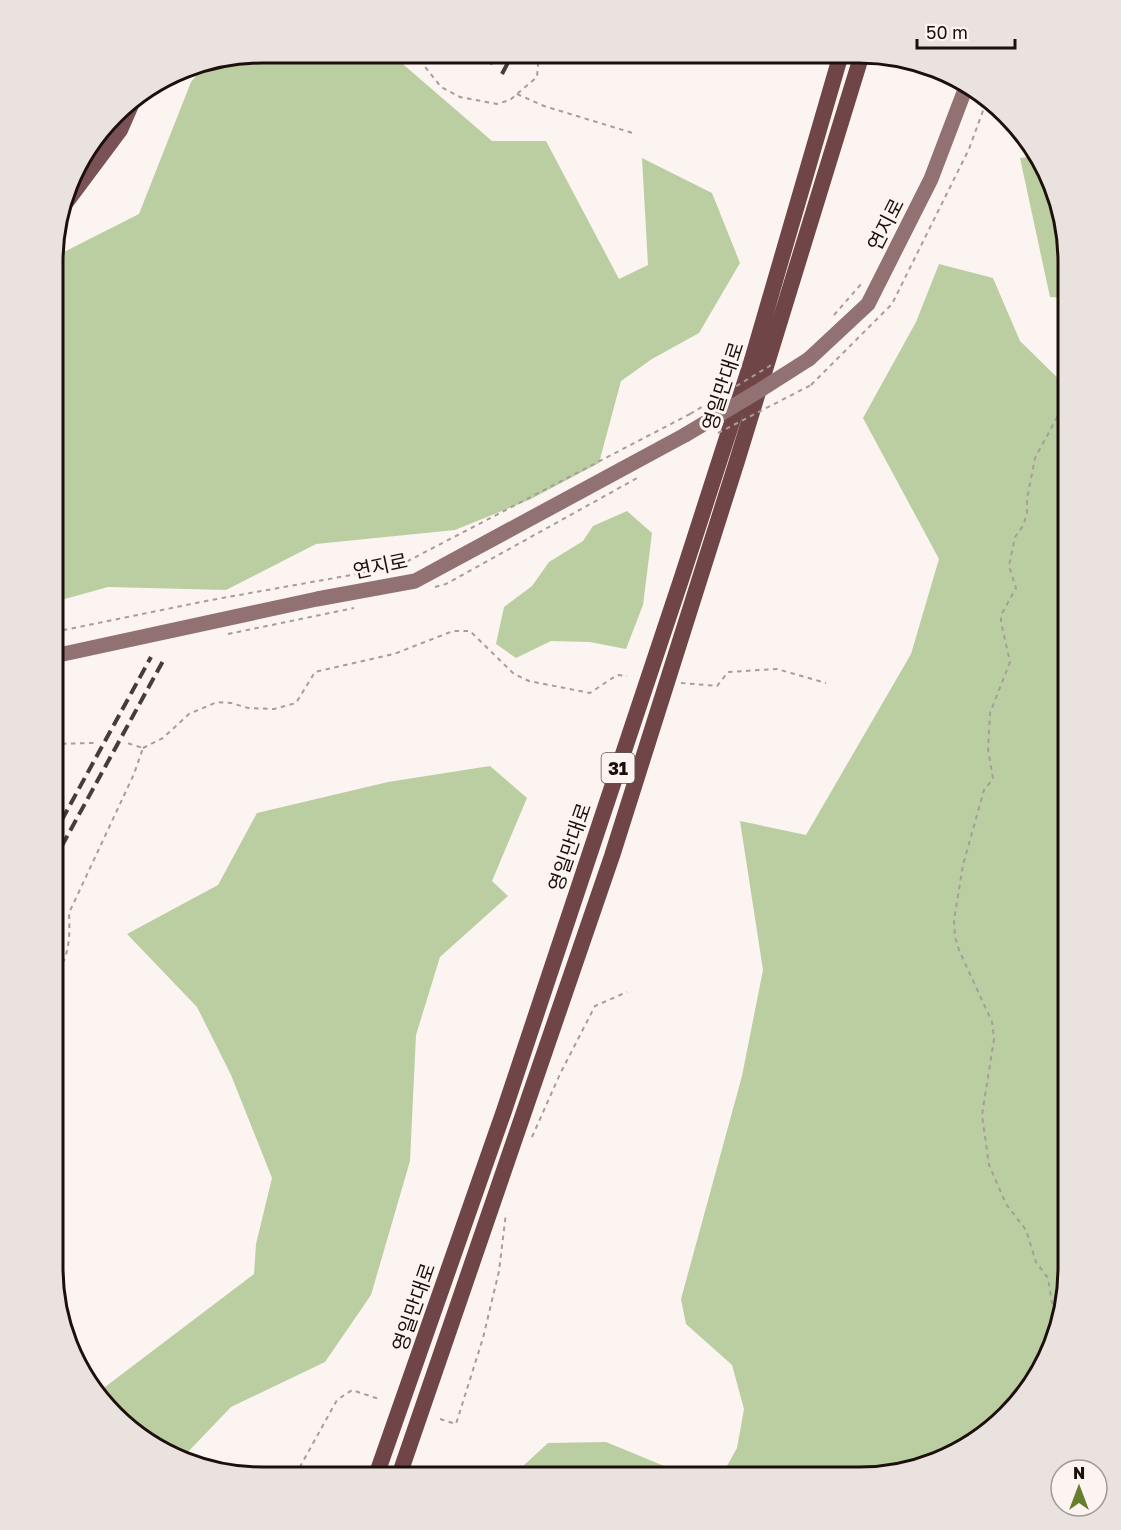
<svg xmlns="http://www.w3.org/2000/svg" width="1121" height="1530" font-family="'Golos Text','Noto Sans KR',sans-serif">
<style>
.forest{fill:#bacea2}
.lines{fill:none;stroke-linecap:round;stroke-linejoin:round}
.path{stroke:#a79d99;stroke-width:2;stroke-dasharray:4.5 4.5;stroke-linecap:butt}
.secondary{stroke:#927173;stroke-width:15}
.primary{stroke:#7a5255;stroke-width:16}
.trunk{stroke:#6f4548;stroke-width:16}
.rail{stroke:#483c38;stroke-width:4;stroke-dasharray:12 6;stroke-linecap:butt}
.path-bridge{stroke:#a79d99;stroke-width:2;stroke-dasharray:4.5 4.5;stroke-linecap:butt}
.secondary-bridge{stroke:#927173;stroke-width:15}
.labels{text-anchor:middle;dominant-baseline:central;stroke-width:6;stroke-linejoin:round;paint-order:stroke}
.shield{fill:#fcf4f1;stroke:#605450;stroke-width:1.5}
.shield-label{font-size:18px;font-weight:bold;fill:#1d100b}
.street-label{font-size:20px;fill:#1d100b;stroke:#fcf4f1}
.rim{fill:none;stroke:#1d100b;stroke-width:3}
</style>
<rect width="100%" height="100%" fill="#fcf4f1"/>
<path class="forest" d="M 262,53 L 390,53 L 492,141 L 546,141 L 619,279 L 648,265 L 642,158 L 712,193 L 740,263 L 699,333 L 652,359 L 621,381 L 599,463 L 529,500 L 455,530 L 316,544 L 226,590 L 108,587 L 54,602 L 54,257 L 139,214 L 191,82 L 208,61 Z
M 1036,156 L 1047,170 L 1068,262 L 1068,298 L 1050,297 L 1020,158 Z
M 939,264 L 993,278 L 1020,341 L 1068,388 L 1068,1282 L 1033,1385 L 951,1456 L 859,1477 L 511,1477 L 548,1443 L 606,1442 L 686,1475 L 722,1475 L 737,1448 L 744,1409 L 732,1365 L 686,1324 L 681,1299 L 742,1076 L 763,970 L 740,821 L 806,835 L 911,654 L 939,559 L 863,418 L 916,322 Z
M 627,511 L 652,533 L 643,605 L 626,649 L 590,642 L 551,641 L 516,658 L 496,644 L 504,607 L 532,586 L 549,562 L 583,541 L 593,526 Z
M 490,766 L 527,798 L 492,881 L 508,896 L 440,957 L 416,1035 L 410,1161 L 371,1295 L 325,1362 L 231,1407 L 185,1455 L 135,1434 L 108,1402 L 105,1387 L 254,1274 L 256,1244 L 272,1178 L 231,1075 L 197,1007 L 127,934 L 218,885 L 257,813 L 388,782 Z"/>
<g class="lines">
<path class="path" d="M 414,53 L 441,87 L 460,97 L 497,104 L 510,100 L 537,77 L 539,53
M 517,94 L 544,106 L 636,134
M 149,97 L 155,86
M 54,235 L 68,218
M 834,315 L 862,283
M 811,385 L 892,304 L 969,149 L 988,97
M 435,587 L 446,584 L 639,477
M 54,632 L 211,600 L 357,574 L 406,562 L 690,414
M 228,634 L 354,608
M 681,683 L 717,686 L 728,672 L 777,669 L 826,683
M 53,744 L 94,743
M 143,748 L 163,738 L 189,714 L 217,702 L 231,703 L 248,708 L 274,709 L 296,703 L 315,672 L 394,654 L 453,631 L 470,631 L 514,674 L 529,681 L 590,693 L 617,675 L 627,676
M 53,978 C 70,958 70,938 69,913 L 134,774 L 143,748 L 124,742
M 532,1137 L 560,1074 L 595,1006 L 627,992
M 1055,1322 L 1048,1278 L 1036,1262 L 1026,1230 L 1006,1204 L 989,1165 L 982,1115 L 994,1039 L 992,1022 L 959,950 L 955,937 L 954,920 L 963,865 L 984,790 L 993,779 L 988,749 L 990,713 L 1010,662 L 1001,622 L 1001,615 L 1016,588 L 1009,566 L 1015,537 L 1023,526 L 1027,513 L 1027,499 L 1035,458 L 1068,397
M 440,1419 L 456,1424 L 483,1338 L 499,1271 L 506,1213
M 297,1476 L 301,1465 L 337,1400 L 352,1390 L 379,1399"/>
<path class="secondary" d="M 809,359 L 868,304 L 931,179 L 966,87
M 54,656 L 317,599 L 415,581 L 685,435"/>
<path class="primary" d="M 64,205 L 120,130 L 134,98"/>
<path class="trunk" d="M 376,1476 L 504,1111 L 682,577 L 752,360 L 841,54
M 399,1476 L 612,856 L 737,461 L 862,54"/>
<path class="rail" d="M 490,64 L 497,53
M 502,74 L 513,53
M 53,836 L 151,657
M 53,862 L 163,661"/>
<path class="path-bridge" d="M 690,414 L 773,364
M 718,433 L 811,385"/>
<path class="secondary-bridge" d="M 685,435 L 757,392 L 809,359"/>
</g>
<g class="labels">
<rect class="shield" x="601.5" y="753" width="33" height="30" rx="4.5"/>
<g class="shield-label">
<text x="618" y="768">31</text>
</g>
<g class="street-label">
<text transform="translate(885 224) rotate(-63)">연지로</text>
<text transform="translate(722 386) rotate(-72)">영일만대로</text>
<text transform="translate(380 565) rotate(-12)">연지로</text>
<text transform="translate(569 847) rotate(-71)">영일만대로</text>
<text transform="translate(413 1307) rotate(-71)">영일만대로</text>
</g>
</g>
<path d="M0 0H1121V1530H0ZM262 63H859A199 199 0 0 1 1058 262V1268A199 199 0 0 1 859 1467H262A199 199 0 0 1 63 1268V262A199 199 0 0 1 262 63Z" fill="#eae2df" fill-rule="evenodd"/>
<path class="rim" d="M262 63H859A199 199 0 0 1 1058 262V1268A199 199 0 0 1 859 1467H262A199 199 0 0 1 63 1268V262A199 199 0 0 1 262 63Z"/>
<g transform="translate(1079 1488)"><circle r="28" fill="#fcf4f1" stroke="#a39995" stroke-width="1.5"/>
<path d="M0-4.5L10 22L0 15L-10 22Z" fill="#677e2f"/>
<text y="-9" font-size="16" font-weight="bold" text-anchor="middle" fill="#1d100b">N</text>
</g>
<path d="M917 39v9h98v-9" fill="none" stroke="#1d100b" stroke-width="3"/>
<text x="926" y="39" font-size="18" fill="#1d100b" stroke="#fcf4f1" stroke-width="4.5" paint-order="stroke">50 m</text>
</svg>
